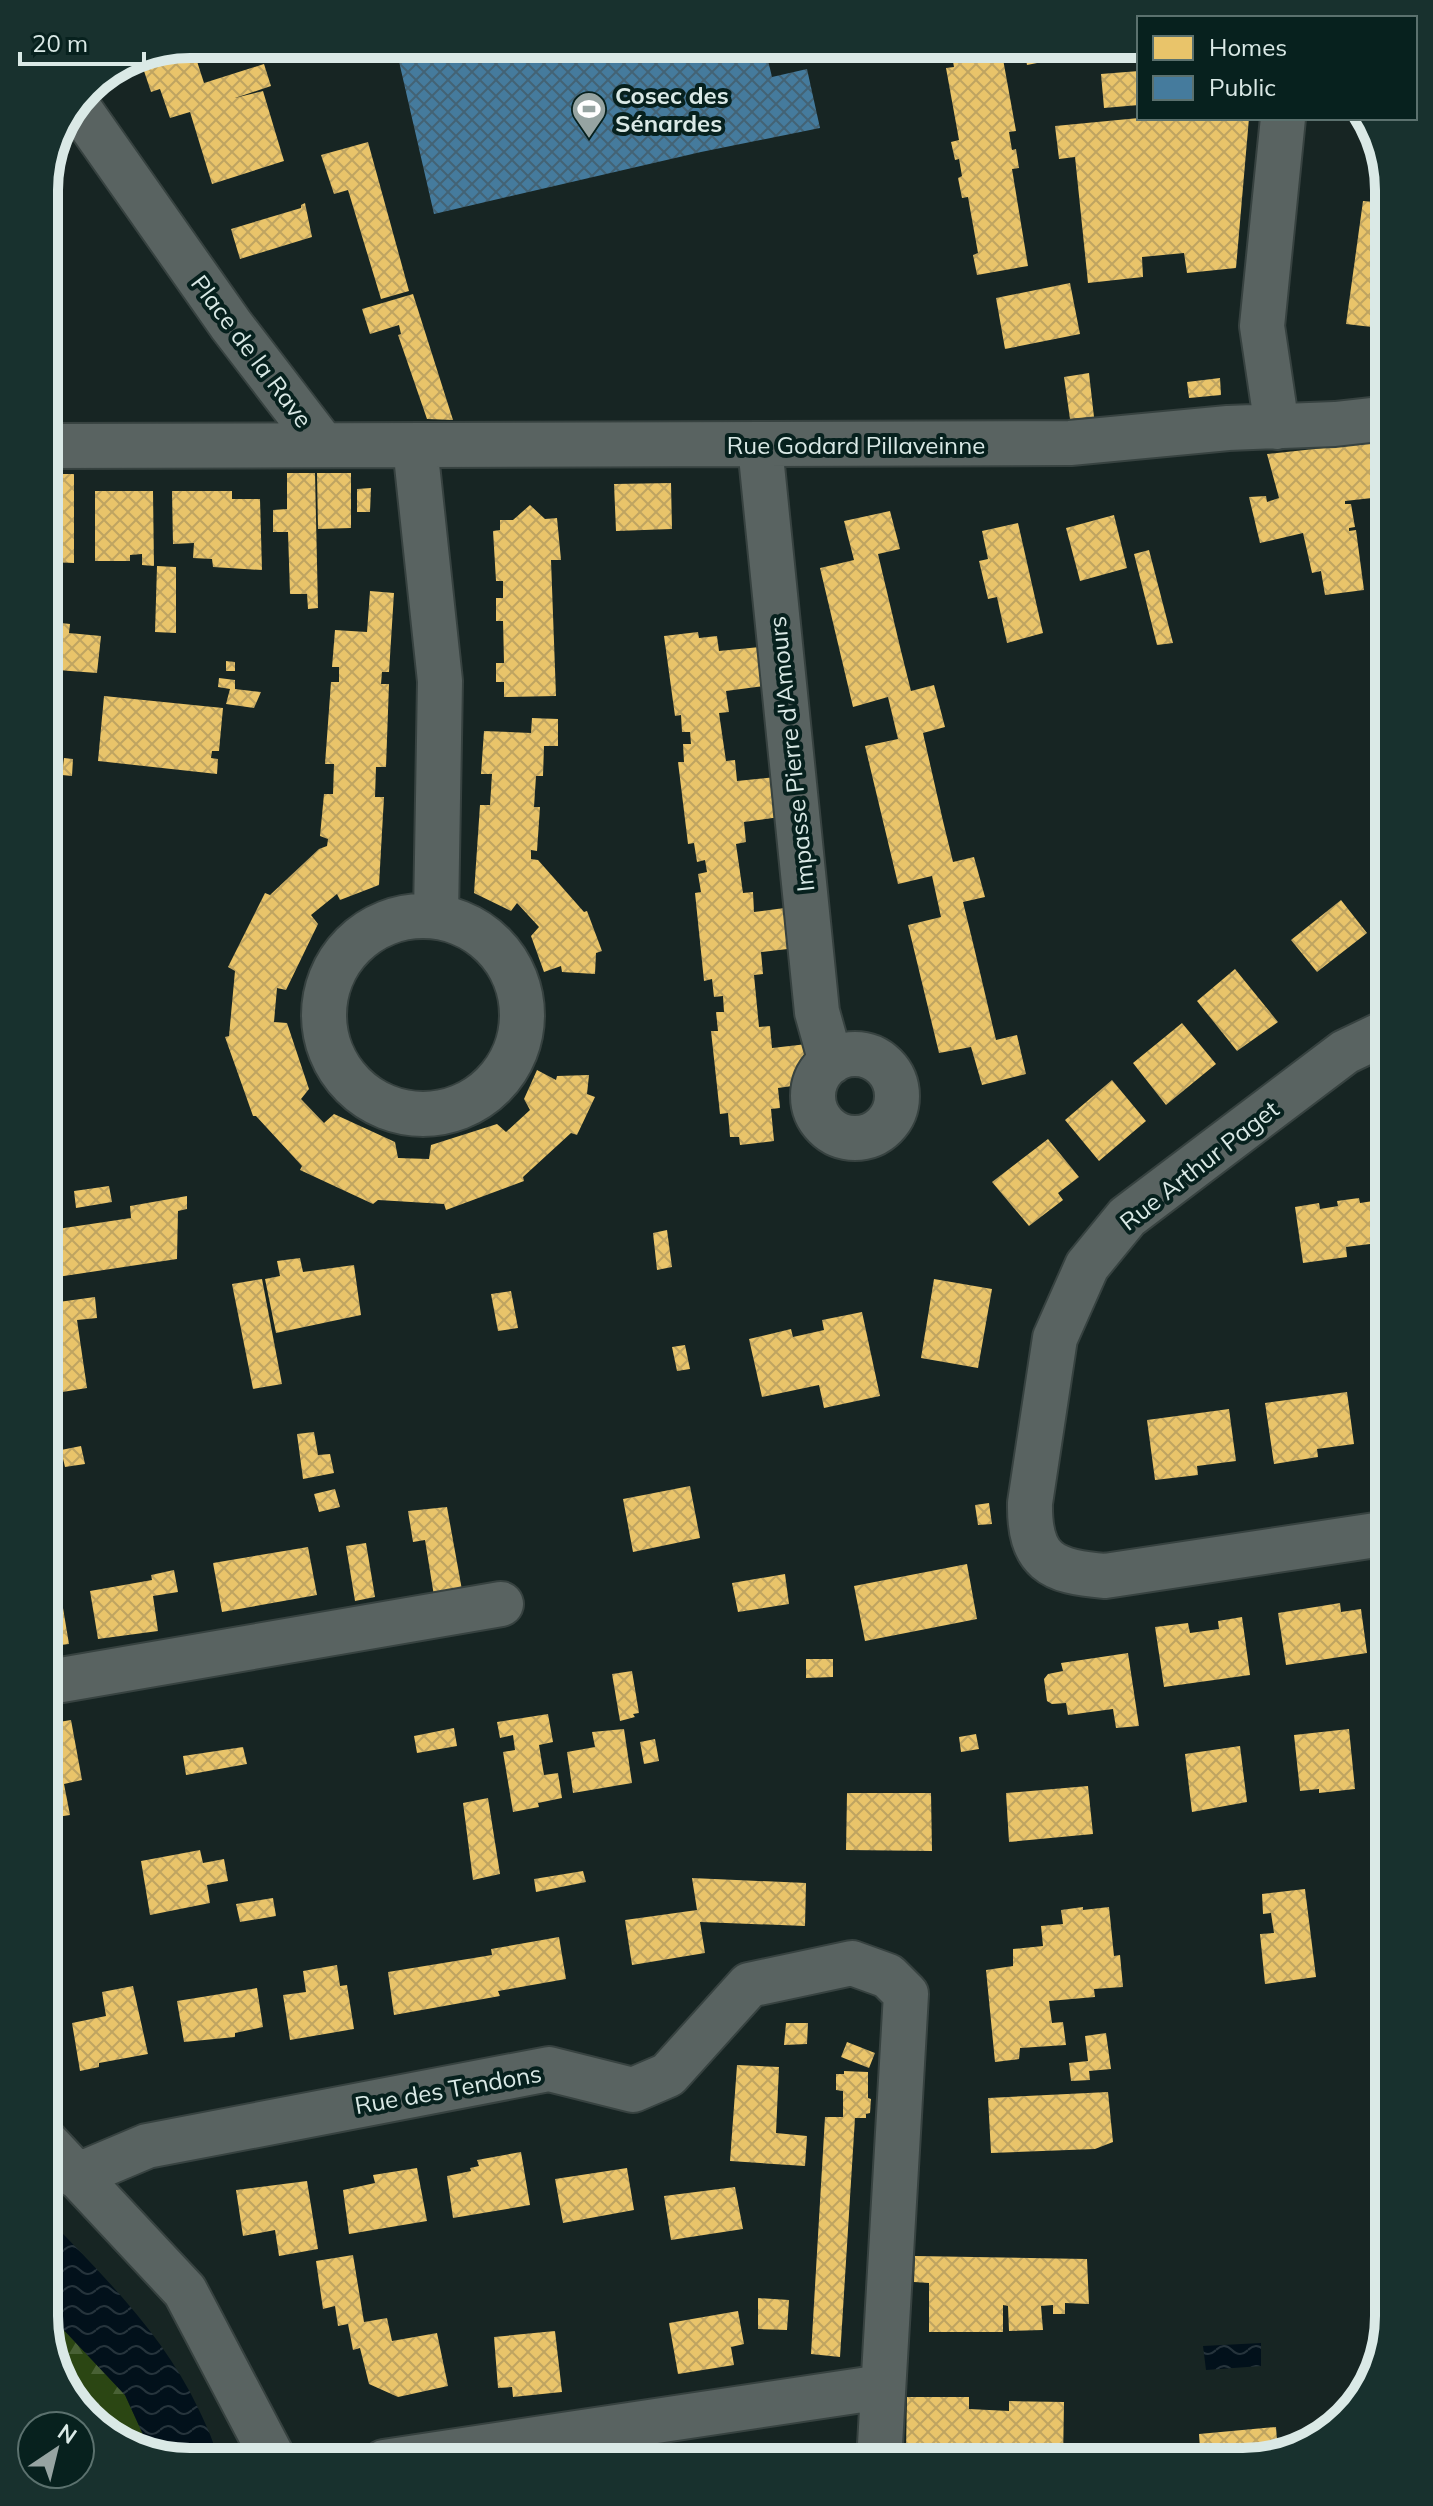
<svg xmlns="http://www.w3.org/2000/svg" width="1433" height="2506" font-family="Mulish,sans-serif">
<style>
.forest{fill:url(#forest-firs)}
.water{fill:url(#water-waves)}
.homes{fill:url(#homes-cross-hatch)}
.public{fill:url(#public-cross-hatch)}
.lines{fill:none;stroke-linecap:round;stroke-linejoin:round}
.minor-casing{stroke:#374240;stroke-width:48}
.minor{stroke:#596361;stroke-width:44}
.labels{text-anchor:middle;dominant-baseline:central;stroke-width:8;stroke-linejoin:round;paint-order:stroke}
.poi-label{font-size:24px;font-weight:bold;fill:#dae9e6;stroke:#07211e;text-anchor:start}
.street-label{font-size:24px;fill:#dae9e6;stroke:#07211e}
.rim{fill:none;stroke:#dae9e6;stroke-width:10}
</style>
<defs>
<pattern id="forest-firs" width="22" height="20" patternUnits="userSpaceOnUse" patternTransform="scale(2)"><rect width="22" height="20" fill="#2b4613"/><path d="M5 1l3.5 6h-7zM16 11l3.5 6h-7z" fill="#496135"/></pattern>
<pattern id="water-waves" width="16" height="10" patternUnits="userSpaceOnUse" patternTransform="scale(2)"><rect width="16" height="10" fill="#02111b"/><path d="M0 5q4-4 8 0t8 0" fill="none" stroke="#26343c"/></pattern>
<pattern id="homes-cross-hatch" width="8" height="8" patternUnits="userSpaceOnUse" patternTransform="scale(2)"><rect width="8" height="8" fill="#e9c46a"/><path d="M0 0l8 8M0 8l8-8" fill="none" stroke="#bfa461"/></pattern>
<pattern id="public-cross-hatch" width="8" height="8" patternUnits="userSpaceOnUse" patternTransform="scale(2)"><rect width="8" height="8" fill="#457b9d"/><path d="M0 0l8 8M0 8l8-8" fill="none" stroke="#436375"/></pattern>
</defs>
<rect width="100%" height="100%" fill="#172523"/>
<path class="forest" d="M 44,2309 L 125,2395 L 151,2452 L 108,2437 L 59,2380 Z"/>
<path class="water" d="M 44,2214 C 102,2275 163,2333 199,2410 C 207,2427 215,2443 218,2462 L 181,2462 L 151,2452 L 125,2395 L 44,2309 Z
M 1261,2343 L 1261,2366 L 1206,2370 L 1203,2346 Z"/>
<path class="homes" d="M 984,44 L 1038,44 L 1042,62 L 1027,65 L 1025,55 L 1003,59 L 1016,131 L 1009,132 L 1012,150 L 1016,149 L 1019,168 L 1012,169 L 1028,266 L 977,275 L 973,255 L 978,253 L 971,214 L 968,197 L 962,198 L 958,178 L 962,176 L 959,159 L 955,160 L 951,142 L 959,140 L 946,68 L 954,67 L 951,51 Z
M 175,54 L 177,60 L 195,55 L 204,83 L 264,64 L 271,86 L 235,98 L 263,91 L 284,161 L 212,184 L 190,112 L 170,118 L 160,89 L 151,92 L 142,65 Z
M 135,55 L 138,66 L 133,72 L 110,78 L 107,73 Z
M 1139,71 L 1139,105 L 1104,108 L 1101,74 Z
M 1139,118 L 1249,118 L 1236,268 L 1187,273 L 1184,253 L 1142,257 L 1143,277 L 1088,283 L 1075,157 L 1059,159 L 1055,126 Z
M 368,142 L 409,291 L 381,299 L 348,190 L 334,194 L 321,155 Z
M 1363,201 L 1389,203 L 1389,329 L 1346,324 Z
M 305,203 L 312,237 L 240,259 L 231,229 L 301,208 L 301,205 Z
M 1070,283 L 1080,334 L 1005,349 L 996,298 Z
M 413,294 L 453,420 L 427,419 L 398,335 L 401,334 L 399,325 L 370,334 L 362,309 Z
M 1089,373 L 1094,417 L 1070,419 L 1064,377 Z
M 1220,378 L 1221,395 L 1189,398 L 1187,382 Z
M 1389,441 L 1389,506 L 1373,508 L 1372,498 L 1345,501 L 1345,504 L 1351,504 L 1355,527 L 1349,528 L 1349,531 L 1356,530 L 1364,590 L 1325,595 L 1321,571 L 1312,573 L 1303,533 L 1260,543 L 1249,497 L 1266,496 L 1267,502 L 1279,498 L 1267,454 Z
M 287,473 L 315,473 L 318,608 L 308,609 L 307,594 L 290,594 L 288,532 L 273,532 L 273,510 L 287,509 Z
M 317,473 L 351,473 L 351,528 L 318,529 Z
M 45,474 L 74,474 L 74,563 L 51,562 L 51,544 L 44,544 Z
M 671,483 L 672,529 L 616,531 L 614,484 Z
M 371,488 L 370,512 L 357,512 L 357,489 Z
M 95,491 L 153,491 L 154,566 L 142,565 L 142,554 L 130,555 L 130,561 L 95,561 Z
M 172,491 L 232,491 L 232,499 L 260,499 L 262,570 L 213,567 L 212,559 L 193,558 L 194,543 L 173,544 Z
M 530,505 L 545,519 L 557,518 L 561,560 L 551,560 L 556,696 L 504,697 L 504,682 L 496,682 L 496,663 L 504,663 L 503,621 L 496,621 L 496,598 L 503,598 L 503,581 L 496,581 L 493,531 L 500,530 L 500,520 L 513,520 Z
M 890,511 L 900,549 L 878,554 L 901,651 L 911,691 L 934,685 L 945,727 L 923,733 L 943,821 L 953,862 L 974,857 L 985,897 L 963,902 L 973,943 L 996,1040 L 1017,1035 L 1026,1074 L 982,1085 L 971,1047 L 939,1053 L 908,925 L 941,917 L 932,876 L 898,884 L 865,746 L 898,739 L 888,697 L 853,707 L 820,568 L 854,560 L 844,521 Z
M 1114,515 L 1127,568 L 1080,581 L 1066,528 Z
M 1018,523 L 1043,633 L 1007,643 L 997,597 L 988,599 L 979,561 L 988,559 L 982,531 Z
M 1149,550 L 1173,643 L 1157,645 L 1134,554 Z
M 157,566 L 176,567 L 176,633 L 155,632 Z
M 370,591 L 394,593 L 389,672 L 382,672 L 381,684 L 389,684 L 386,767 L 376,767 L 375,797 L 384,797 L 379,885 L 340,900 L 337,894 L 311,915 L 318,924 L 286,990 L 277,988 L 274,1022 L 287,1023 L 309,1089 L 301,1099 L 324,1123 L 334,1114 L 395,1142 L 398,1158 L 429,1159 L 431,1145 L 497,1124 L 506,1132 L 530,1110 L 524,1099 L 537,1070 L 556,1080 L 557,1076 L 589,1075 L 587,1094 L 595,1097 L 577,1135 L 571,1133 L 523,1177 L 524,1181 L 446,1210 L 444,1204 L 378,1200 L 373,1204 L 300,1170 L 302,1166 L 256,1116 L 253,1116 L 225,1037 L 229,1036 L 235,971 L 228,967 L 265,893 L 270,895 L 319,849 L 327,846 L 328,839 L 320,836 L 324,794 L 333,794 L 334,764 L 325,764 L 331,682 L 339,682 L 339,667 L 332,667 L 335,630 L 367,632 Z
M 44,621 L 70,624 L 69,633 L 101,636 L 97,673 L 44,669 Z
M 698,632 L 699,638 L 717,636 L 719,651 L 760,647 L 764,686 L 726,691 L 729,712 L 719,713 L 726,761 L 735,760 L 737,781 L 776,777 L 780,817 L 744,822 L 746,842 L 736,844 L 743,893 L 753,892 L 754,912 L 792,907 L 796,948 L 761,952 L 763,974 L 754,975 L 759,1027 L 770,1026 L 772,1048 L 807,1044 L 813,1083 L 778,1088 L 780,1108 L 771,1109 L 774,1141 L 740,1145 L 739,1137 L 730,1137 L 728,1113 L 720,1114 L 711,1031 L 718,1031 L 716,1012 L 724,1012 L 723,996 L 714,997 L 712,979 L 704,981 L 695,893 L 701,892 L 698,874 L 707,872 L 705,860 L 697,862 L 694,843 L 688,844 L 678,762 L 684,762 L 683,744 L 691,744 L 690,732 L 682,732 L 681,715 L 675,716 L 664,636 Z
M 226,661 L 235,662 L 235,671 L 226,671 Z
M 219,678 L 235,680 L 235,689 L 261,692 L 254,708 L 226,704 L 230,689 L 218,687 Z
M 104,696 L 223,708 L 219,751 L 212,751 L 211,758 L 218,759 L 217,774 L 98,761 Z
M 532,718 L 558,719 L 558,746 L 544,746 L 543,776 L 536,776 L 534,807 L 540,807 L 537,851 L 531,850 L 531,859 L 538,860 L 584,912 L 587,911 L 602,951 L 596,953 L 595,974 L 562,972 L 561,966 L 544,972 L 531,936 L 539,927 L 517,903 L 511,911 L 474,893 L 480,805 L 490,805 L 492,774 L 481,774 L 484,731 L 531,733 Z
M 64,758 L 73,759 L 72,776 L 62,775 Z
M 44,820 L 57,822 L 56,845 L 44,844 Z
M 1341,900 L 1367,933 L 1317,972 L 1291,940 Z
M 1235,969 L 1278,1022 L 1237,1051 L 1197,1001 Z
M 1182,1023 L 1216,1064 L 1166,1105 L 1133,1063 Z
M 1112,1080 L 1146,1121 L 1099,1161 L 1065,1120 Z
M 1048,1139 L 1079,1177 L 1058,1193 L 1063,1200 L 1029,1226 L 992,1182 Z
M 109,1186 L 112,1202 L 76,1208 L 74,1191 Z
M 187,1196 L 187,1209 L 178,1211 L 177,1259 L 44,1279 L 44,1231 L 131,1218 L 130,1206 Z
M 1359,1198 L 1360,1203 L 1380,1200 L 1386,1242 L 1346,1247 L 1347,1257 L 1303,1263 L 1295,1207 L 1319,1203 L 1320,1209 L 1338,1206 L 1337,1201 Z
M 667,1230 L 672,1267 L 657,1270 L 653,1233 Z
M 300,1258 L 303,1272 L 354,1265 L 361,1315 L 276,1333 L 265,1279 L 280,1276 L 277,1261 Z
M 262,1279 L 282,1384 L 253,1389 L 232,1284 Z
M 934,1279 L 992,1289 L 978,1368 L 921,1358 Z
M 511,1291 L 518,1328 L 498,1331 L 491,1294 Z
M 95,1297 L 97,1318 L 77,1320 L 87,1388 L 44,1395 L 44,1304 Z
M 862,1312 L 880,1396 L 824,1408 L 819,1385 L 762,1397 L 749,1339 L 791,1329 L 793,1337 L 824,1330 L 822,1320 Z
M 685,1345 L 690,1369 L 677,1371 L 672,1347 Z
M 1347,1392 L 1354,1444 L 1317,1449 L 1318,1457 L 1274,1464 L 1265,1403 Z
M 1229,1409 L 1236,1461 L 1197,1466 L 1198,1475 L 1155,1480 L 1147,1420 Z
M 314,1432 L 318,1455 L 330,1454 L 334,1473 L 303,1479 L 297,1434 Z
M 81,1446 L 85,1464 L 65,1467 L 61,1450 Z
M 690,1486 L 700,1538 L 633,1552 L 623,1499 Z
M 335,1489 L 340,1507 L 319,1512 L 314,1494 Z
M 989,1503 L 992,1524 L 978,1525 L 975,1505 Z
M 447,1507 L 462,1590 L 434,1596 L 425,1540 L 413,1542 L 408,1511 Z
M 366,1543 L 375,1597 L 355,1601 L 346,1546 Z
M 308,1547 L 317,1595 L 222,1612 L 213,1563 Z
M 967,1564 L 977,1619 L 865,1641 L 854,1586 Z
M 174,1570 L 178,1592 L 153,1596 L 158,1631 L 98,1639 L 90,1591 L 152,1580 L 151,1575 Z
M 785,1574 L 789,1604 L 738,1612 L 732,1583 Z
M 61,1596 L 69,1644 L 44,1647 L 44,1599 Z
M 1340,1603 L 1341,1612 L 1361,1609 L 1367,1653 L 1286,1665 L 1278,1613 Z
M 1242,1617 L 1250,1675 L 1164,1687 L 1155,1627 L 1188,1623 L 1190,1633 L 1219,1629 L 1218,1621 Z
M 1128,1653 L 1139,1726 L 1116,1728 L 1113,1709 L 1068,1715 L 1066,1703 L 1052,1704 L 1047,1701 L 1044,1679 L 1048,1674 L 1063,1671 L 1061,1663 Z
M 806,1659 L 833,1659 L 833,1677 L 806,1678 Z
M 632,1671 L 639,1713 L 633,1714 L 635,1717 L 620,1721 L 612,1674 Z
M 49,1701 L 53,1723 L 71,1720 L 82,1780 L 64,1784 L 70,1815 L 44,1819 L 44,1702 Z
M 548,1714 L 553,1742 L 539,1745 L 544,1775 L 558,1773 L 562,1798 L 538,1803 L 539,1807 L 513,1812 L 503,1752 L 515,1750 L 513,1735 L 500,1738 L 497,1722 Z
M 454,1728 L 457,1746 L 417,1753 L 414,1736 Z
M 624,1729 L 632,1783 L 573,1793 L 567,1752 L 595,1747 L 592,1732 Z
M 1349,1729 L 1355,1789 L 1319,1793 L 1319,1789 L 1300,1791 L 1294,1735 Z
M 976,1734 L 979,1749 L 961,1752 L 959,1737 Z
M 655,1739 L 659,1761 L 644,1764 L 640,1742 Z
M 1240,1746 L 1247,1802 L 1192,1812 L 1185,1754 Z
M 243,1747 L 247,1764 L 186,1775 L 183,1756 Z
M 1088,1786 L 1093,1834 L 1009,1842 L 1006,1793 Z
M 847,1793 L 931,1793 L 932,1851 L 846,1850 Z
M 488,1798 L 500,1874 L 473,1880 L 463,1803 Z
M 56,1822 L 61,1849 L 44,1851 L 44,1824 Z
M 200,1850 L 203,1863 L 224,1859 L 228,1881 L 207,1885 L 210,1903 L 150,1915 L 141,1861 Z
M 583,1871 L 586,1882 L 536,1892 L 534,1879 Z
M 692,1878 L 806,1883 L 805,1926 L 700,1922 L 705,1953 L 632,1965 L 625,1920 L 697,1910 Z
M 1305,1889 L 1316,1977 L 1265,1984 L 1260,1934 L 1274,1933 L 1271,1913 L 1263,1914 L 1262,1894 Z
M 273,1898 L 276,1916 L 240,1922 L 236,1904 Z
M 1083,1907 L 1083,1910 L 1109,1907 L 1114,1956 L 1120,1955 L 1123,1987 L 1094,1989 L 1095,1997 L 1049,2001 L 1052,2023 L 1063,2022 L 1066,2045 L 1020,2048 L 1019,2059 L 995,2062 L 986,1970 L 1013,1966 L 1013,1949 L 1043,1946 L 1041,1926 L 1063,1924 L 1061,1910 Z
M 559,1937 L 566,1979 L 498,1991 L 500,1996 L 394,2015 L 388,1972 L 492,1955 L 491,1949 Z
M 44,1965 L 50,1991 L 44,1992 Z
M 337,1965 L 340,1986 L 347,1985 L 354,2029 L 290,2040 L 283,1995 L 306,1992 L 303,1971 Z
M 133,1986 L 148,2054 L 99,2063 L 99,2067 L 80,2071 L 72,2023 L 106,2016 L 102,1992 Z
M 257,1988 L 263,2027 L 235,2033 L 235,2037 L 184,2042 L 177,2001 Z
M 786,2023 L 808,2023 L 807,2044 L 784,2045 Z
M 1106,2033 L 1111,2069 L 1089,2071 L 1090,2080 L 1071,2081 L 1069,2063 L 1088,2061 L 1085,2036 Z
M 847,2042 L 875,2053 L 869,2068 L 841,2057 Z
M 737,2065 L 779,2067 L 776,2133 L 807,2136 L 805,2166 L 730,2161 Z
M 844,2071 L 868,2072 L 868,2098 L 871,2099 L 870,2113 L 866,2114 L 866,2118 L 855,2118 L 840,2357 L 811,2354 L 825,2117 L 843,2117 L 843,2091 L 836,2090 L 836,2074 L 844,2074 Z
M 1108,2092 L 1113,2142 L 1095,2149 L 991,2153 L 988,2098 Z
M 521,2152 L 530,2205 L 453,2218 L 447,2176 L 471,2171 L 470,2168 L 479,2166 L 477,2160 Z
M 417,2168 L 427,2221 L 349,2234 L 343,2190 L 375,2183 L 373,2175 Z
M 627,2168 L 634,2210 L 563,2223 L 555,2179 Z
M 307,2181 L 318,2249 L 279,2256 L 275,2230 L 243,2236 L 236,2190 Z
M 735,2187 L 743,2229 L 671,2240 L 664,2196 Z
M 353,2255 L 364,2322 L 387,2318 L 392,2341 L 437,2333 L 448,2386 L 398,2397 L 369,2384 L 360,2348 L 353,2350 L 348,2324 L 338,2326 L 335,2306 L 323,2309 L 316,2261 Z
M 915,2256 L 1087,2259 L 1089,2304 L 1065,2303 L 1065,2314 L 1053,2314 L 1053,2305 L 1041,2306 L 1043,2330 L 1009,2331 L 1008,2306 L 1003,2305 L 1003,2332 L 929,2332 L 929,2283 L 914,2282 Z
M 758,2298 L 789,2300 L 787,2330 L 758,2329 Z
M 738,2311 L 744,2344 L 731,2347 L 734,2365 L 678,2374 L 669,2323 Z
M 555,2331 L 562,2392 L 513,2397 L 512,2387 L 498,2388 L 494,2337 Z
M 907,2397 L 969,2397 L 969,2409 L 1009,2411 L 1009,2401 L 1064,2402 L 1063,2462 L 1008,2462 L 1008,2450 L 906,2450 Z
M 1276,2427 L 1278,2454 L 1243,2462 L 1201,2462 L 1199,2434 Z
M 770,2447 L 776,2447 L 779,2462 L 701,2462 L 700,2458 Z"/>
<path class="public" d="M 395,44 L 764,44 L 772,77 L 807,69 L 820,128 L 701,152 L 434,214 Z"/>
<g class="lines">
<g class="minor-casing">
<path id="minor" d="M 78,107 L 231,325 L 323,445
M 1277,427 L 1262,326 L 1283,118
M 44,446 L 1070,443 L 1228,428 L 1335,424 L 1389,418
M 415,446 L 440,681 L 436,916
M 760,446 L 817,1012 L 831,1062
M324 1015a99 99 0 1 1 198 0a99 99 0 1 1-198 0Z
M813 1096a42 42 0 1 1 84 0a42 42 0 1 1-84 0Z
M 1389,1533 L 1105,1576 C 1051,1572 1029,1561 1030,1503 L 1055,1338 L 1087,1266 L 1127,1217 L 1345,1052 L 1389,1031
M 44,1683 L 501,1604
M 44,2140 L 185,2291 L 275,2462
M 76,2176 L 147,2146 L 549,2069 L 633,2090 L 668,2075 L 749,1985 L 852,1963 L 888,1976 L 906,1994 L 879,2462
M 384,2462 L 882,2387"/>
</g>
<use href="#minor" class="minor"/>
</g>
<defs>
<g id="stadium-pin" transform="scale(1.8)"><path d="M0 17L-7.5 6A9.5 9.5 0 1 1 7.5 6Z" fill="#96a4a2" stroke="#07211e"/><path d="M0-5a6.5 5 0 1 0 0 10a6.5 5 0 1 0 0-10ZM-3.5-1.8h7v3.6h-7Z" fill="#fff"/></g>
</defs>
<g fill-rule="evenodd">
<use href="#stadium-pin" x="589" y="109"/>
</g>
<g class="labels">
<g class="poi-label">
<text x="615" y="95">Cosec des<tspan x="615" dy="28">Sénardes</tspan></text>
</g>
<g class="street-label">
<text transform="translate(252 351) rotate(53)">Place de la Rave</text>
<text x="856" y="445">Rue Godard Pillaveinne</text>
<text transform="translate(791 754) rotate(-96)">Impasse Pierre d'Amours</text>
<text transform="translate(1199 1165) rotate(-38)">Rue Arthur Paget</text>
<text transform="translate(448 2089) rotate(-10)">Rue des Tendons</text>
</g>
</g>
<path d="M0 0H1433V2506H0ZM190 58H1243A132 132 0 0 1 1375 190V2316A132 132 0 0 1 1243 2448H190A132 132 0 0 1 58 2316V190A132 132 0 0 1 190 58Z" fill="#18312e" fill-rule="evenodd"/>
<path class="rim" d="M190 58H1243A132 132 0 0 1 1375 190V2316A132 132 0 0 1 1243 2448H190A132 132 0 0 1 58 2316V190A132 132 0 0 1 190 58Z"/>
<rect x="1137" y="16" width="280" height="104" fill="#07211e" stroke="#5b716e" stroke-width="2"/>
<rect x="1153" y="36" width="40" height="24" fill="#e9c46a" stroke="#5b716e" stroke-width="2"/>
<text x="1209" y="56" font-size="24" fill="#dae9e6">Homes</text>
<rect x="1153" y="76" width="40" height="24" fill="#457b9d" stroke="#5b716e" stroke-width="2"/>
<text x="1209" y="96" font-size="24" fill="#dae9e6">Public</text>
<g transform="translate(56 2450) rotate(35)"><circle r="38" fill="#07211e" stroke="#5b716e" stroke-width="2"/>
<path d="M0-6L14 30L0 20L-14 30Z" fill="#96a4a2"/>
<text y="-12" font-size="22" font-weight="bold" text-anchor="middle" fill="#dae9e6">N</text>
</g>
<path d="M20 52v12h124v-12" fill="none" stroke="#dae9e6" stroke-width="4"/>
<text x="32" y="52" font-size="24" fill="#dae9e6" stroke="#07211e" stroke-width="6" paint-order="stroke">20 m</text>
</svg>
